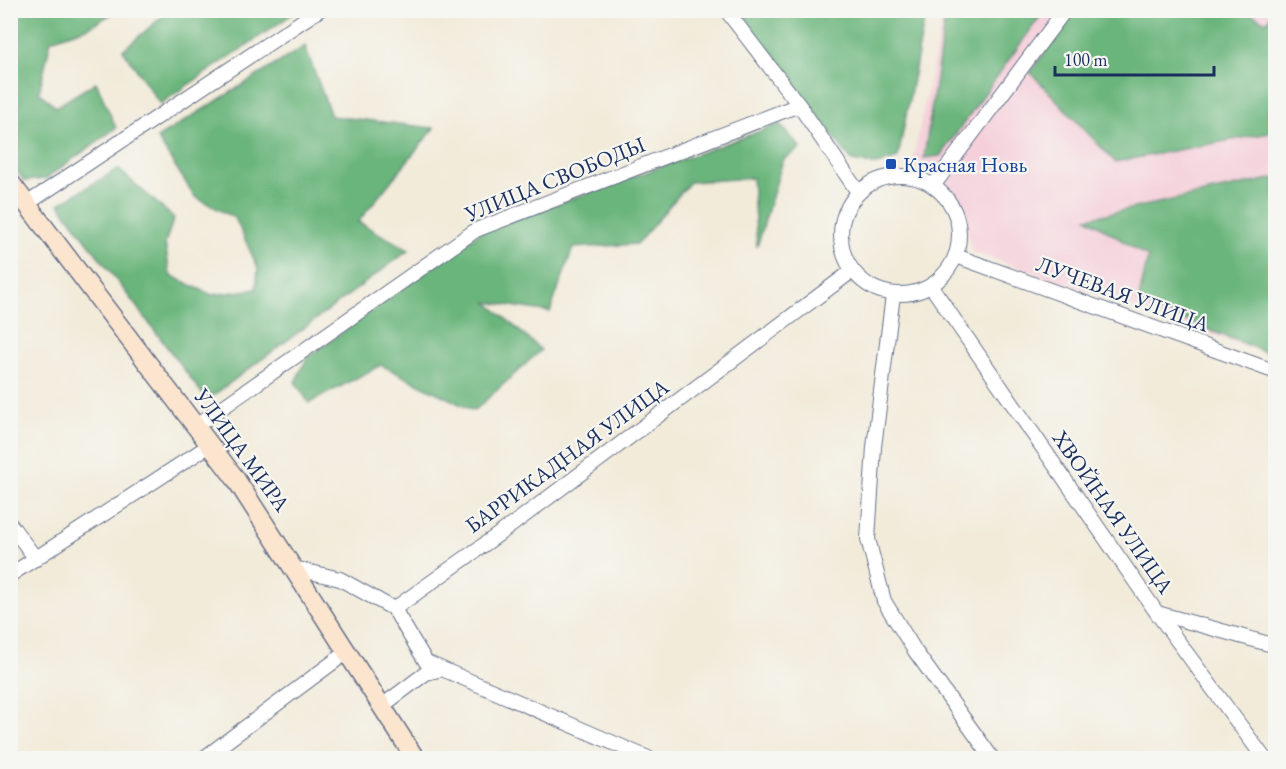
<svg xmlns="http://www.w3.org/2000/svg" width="1286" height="769" font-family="'EB Garamond',serif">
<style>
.built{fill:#f5cfd9}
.forest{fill:#6bb57c;stroke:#43726d;stroke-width:1.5}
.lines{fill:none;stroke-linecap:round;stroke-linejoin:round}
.street-casing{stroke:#667189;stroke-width:16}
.secondary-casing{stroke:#667189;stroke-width:21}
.street{stroke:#fff;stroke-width:14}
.secondary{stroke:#fce5cf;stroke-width:18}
.transit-dot{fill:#1a4fb4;stroke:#f6f6f2;stroke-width:2}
.labels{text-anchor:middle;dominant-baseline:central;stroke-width:4.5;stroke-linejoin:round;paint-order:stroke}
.transit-label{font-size:22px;fill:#164399;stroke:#f6f6f2;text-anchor:start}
.street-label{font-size:22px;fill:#1b2f5e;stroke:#f6f6f2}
</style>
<rect width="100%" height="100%" fill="#f6f6f2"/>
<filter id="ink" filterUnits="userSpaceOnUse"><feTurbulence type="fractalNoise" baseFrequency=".0167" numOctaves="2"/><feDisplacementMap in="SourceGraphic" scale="12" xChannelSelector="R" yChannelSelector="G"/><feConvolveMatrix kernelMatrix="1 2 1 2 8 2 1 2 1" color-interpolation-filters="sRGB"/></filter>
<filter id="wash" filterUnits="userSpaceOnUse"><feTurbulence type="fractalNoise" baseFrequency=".008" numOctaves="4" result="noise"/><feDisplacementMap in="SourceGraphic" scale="24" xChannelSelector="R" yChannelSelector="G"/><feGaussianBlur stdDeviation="1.35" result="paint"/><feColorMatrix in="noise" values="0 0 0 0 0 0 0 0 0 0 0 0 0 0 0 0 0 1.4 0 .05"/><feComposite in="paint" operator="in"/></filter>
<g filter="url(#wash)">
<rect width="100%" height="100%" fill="#f2ebda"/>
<path class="built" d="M 944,11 L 1275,11 L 1275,356 L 972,252 L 963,220 L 946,190 L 912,165 Z"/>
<path class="forest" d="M 11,10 L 117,11 L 89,27 L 51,40 L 39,92 L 56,107 L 96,82 L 116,128 L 45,179 L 24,181 L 11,163 Z
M 169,11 L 169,10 L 297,11 L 160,104 L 123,50 Z
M 739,11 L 926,11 L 898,158 L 877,165 L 852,161 Z
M 946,11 L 1044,11 L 940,156 L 924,158 Z
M 1076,11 L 1246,11 L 1266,22 L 1275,11 L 1275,132 L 1115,162 L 1030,72 Z
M 305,46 L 331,116 L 434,128 L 358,222 L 409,250 L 207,400 L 59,204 L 118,169 L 174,218 L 165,243 L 170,275 L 212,295 L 256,289 L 258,268 L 235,218 L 195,197 L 157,138 Z
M 780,124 L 801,148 L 783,160 L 757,247 L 752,178 L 690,182 L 637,244 L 573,248 L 550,312 L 487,302 L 541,350 L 474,411 L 381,365 L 309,403 L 295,382 L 307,358 L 482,231 Z
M 1275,178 L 1275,356 L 1138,302 L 1148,257 L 1087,218 Z"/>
</g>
<g filter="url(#ink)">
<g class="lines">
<g class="street-casing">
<path id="street" d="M 726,10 L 799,105 L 858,192
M841 235a59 59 0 1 1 118 0a59 59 0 1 1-118 0Z
M 933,186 L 1065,10
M 28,203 L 319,10
M 956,256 L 1276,372
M 931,286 L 1157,613 L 1264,758
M 893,295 L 874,447 L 868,539 L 884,601 L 915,651 L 992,758
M 196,426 L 476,230 L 799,105
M 10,524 L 36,559
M 294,568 L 340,579 L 394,609 L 426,662 L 648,758
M 10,575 L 210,445
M 394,609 L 513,524 L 852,271
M 1157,613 L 1276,646
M 382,706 L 426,673 L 442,669
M 204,758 L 347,652"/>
</g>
<g class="secondary-casing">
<path id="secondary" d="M 10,182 L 235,478 L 415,758"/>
</g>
<use href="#street" class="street"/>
<use href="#secondary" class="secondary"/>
</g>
</g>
<rect class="transit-dot" x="885" y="158" width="12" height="12" rx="3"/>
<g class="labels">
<g class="transit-label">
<text x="903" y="164">Красная Новь</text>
</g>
<g class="street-label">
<text transform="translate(555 179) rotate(-22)">УЛИЦА СВОБОДЫ</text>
<text transform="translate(1123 294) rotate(20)">ЛУЧЕВАЯ УЛИЦА</text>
<text transform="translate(242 450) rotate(54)">УЛИЦА МИРА</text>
<text transform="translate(567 456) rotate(-36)">БАРРИКАДНАЯ УЛИЦА</text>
<text transform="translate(1113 512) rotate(55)">ХВОЙНАЯ УЛИЦА</text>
</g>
</g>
<rect width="1286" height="769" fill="none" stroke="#f6f6f2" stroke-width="36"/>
<path d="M1055 66v9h159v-9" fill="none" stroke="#1b2f5e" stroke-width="3"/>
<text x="1064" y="66" font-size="18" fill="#1b2f5e" stroke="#f6f6f2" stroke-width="4.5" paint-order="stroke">100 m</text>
</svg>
